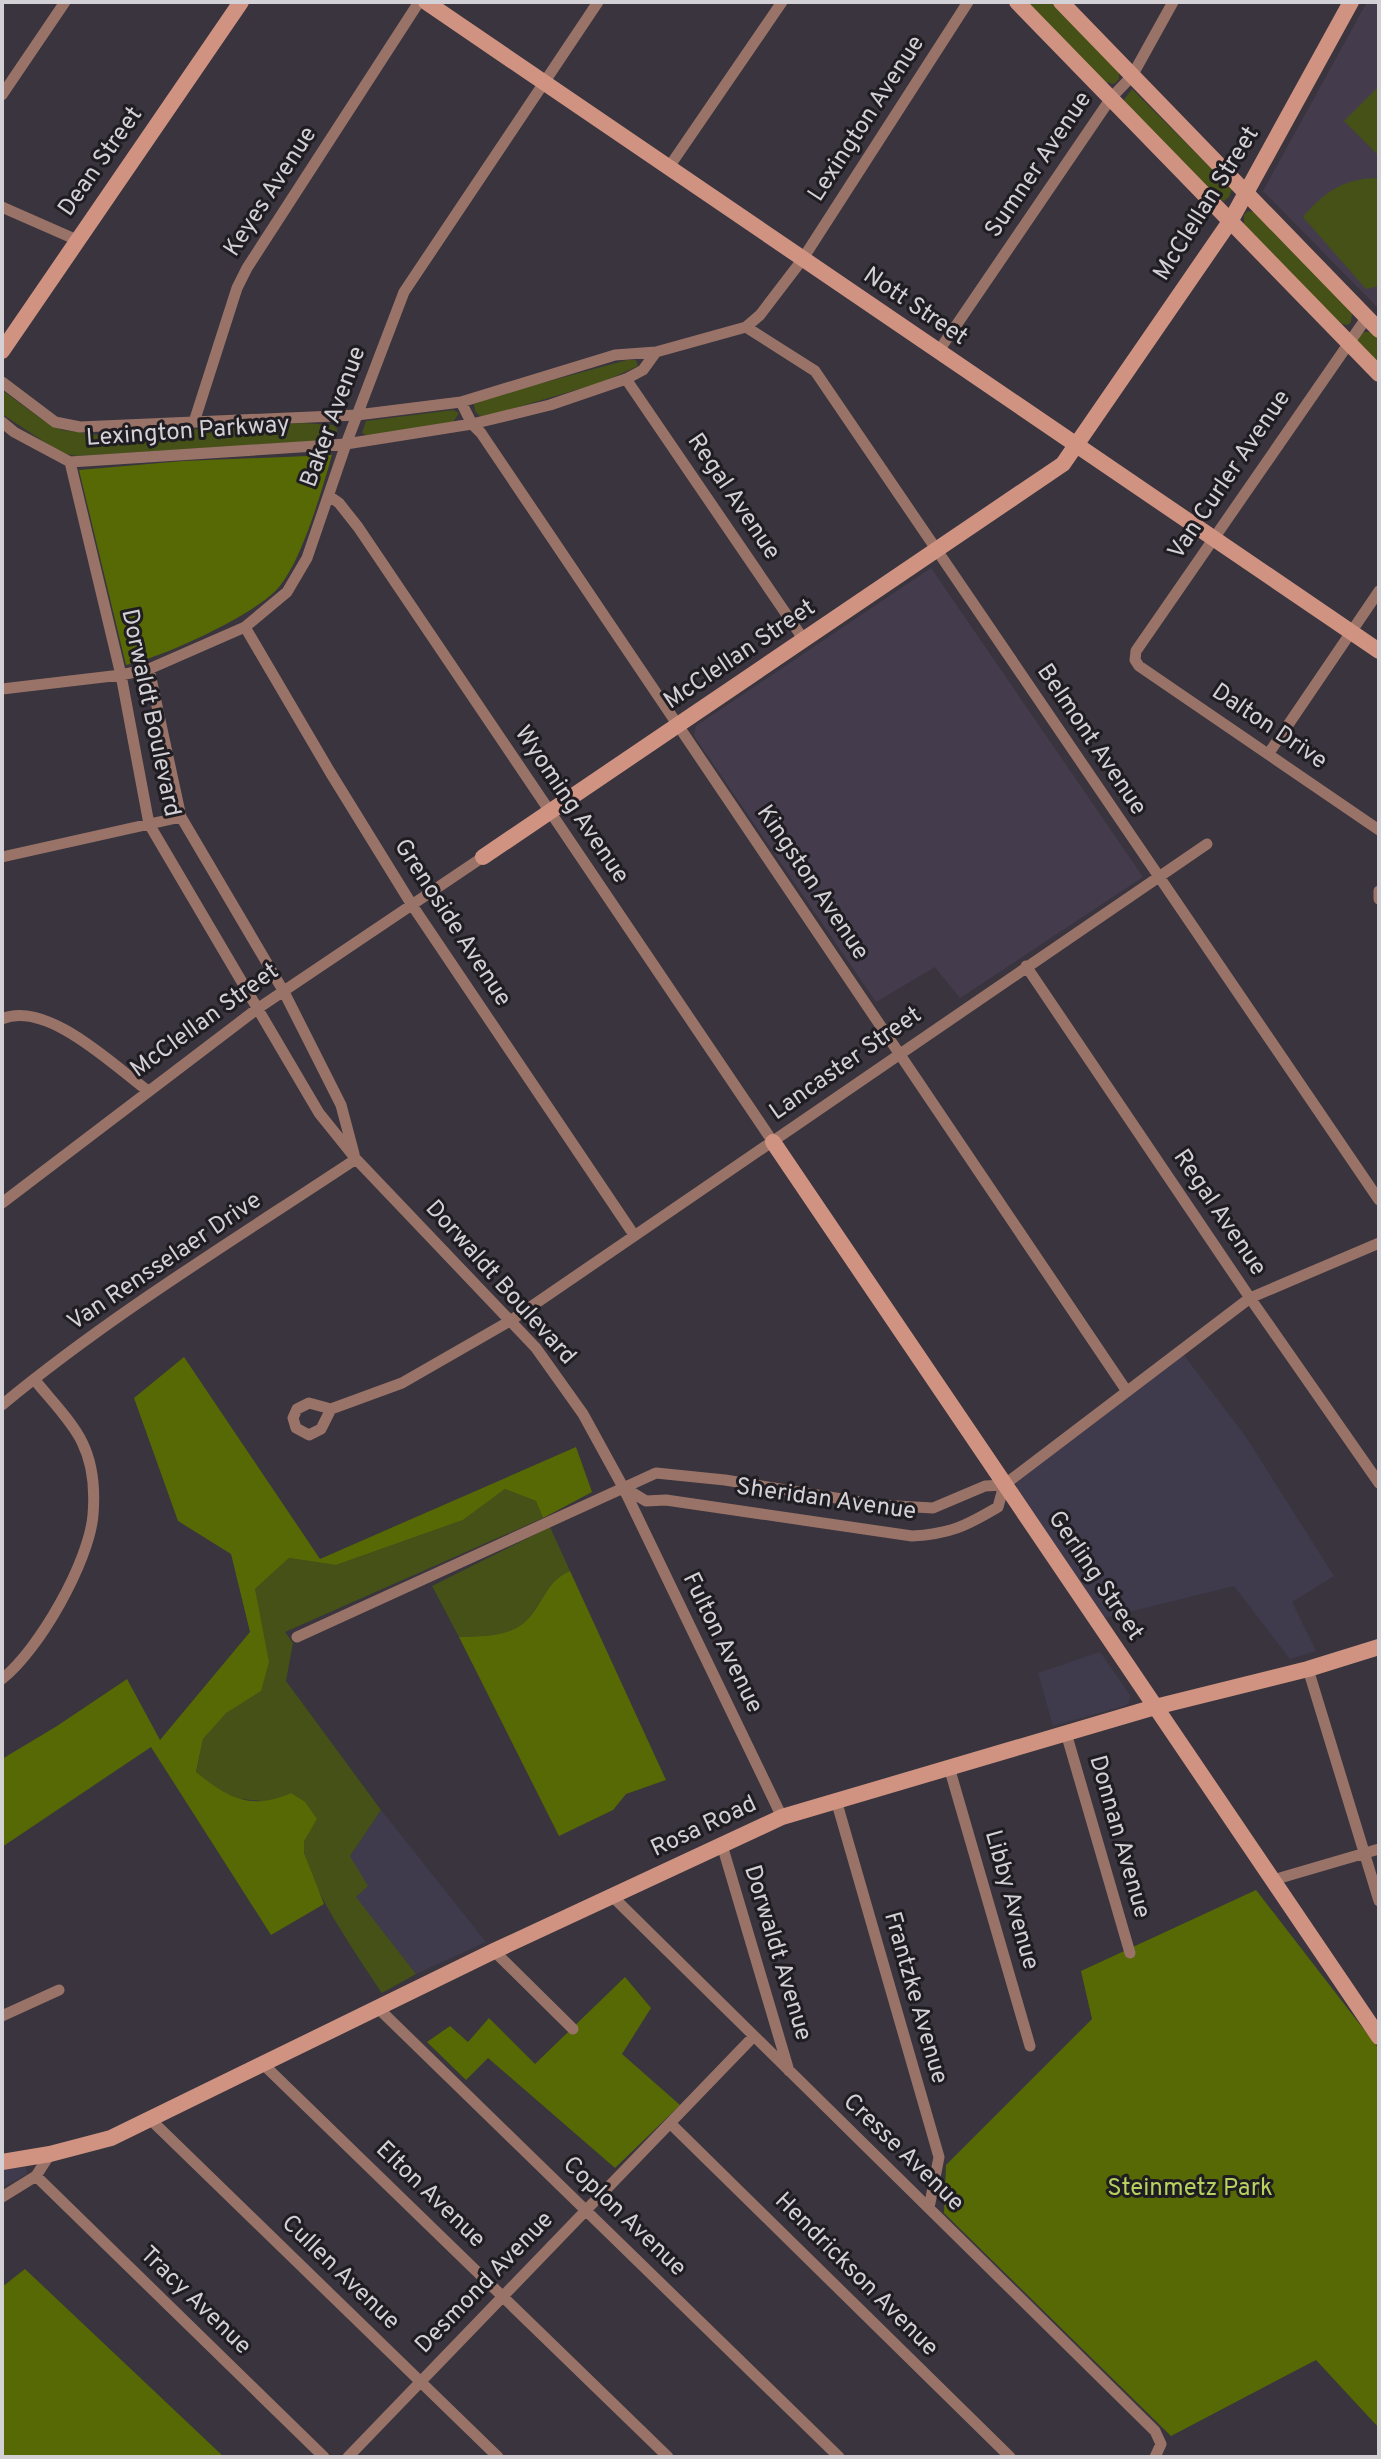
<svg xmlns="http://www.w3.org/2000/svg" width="1381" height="2459" font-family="Overpass,sans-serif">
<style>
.commercial{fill:#403b4c}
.built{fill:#443c4c}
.green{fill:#455117}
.forest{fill:#576904}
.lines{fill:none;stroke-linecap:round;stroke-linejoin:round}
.street{stroke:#997367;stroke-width:11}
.secondary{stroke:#d09381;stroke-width:16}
.labels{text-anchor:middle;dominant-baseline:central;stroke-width:6;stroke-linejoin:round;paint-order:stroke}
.street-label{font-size:24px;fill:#d3d0d6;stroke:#1f1d21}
.park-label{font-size:24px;fill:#b7d25f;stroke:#1f1d21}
</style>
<rect width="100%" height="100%" fill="#39343e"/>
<path class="commercial" d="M 1183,1354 L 1246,1437 L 1334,1576 L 1292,1602 L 1316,1651 L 1290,1659 L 1234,1586 L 1104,1618 L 1017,1489 L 1016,1483 Z
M 1100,1652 L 1130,1695 L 1129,1703 L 1124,1706 L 1053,1726 L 1038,1673 Z
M 381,1810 L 424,1864 L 486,1942 L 416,1974 L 355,1897 L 350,1856 Z
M 26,2167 L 27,2174 L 2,2188 L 2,2169 Z"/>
<path class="built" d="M 1367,2 L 1379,2 L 1379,309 L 1263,191 Z
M 931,568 L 1143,877 L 960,998 L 935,967 L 876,1002 L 694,736 L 696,726 Z"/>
<path class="green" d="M 1027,2 L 1053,2 L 1119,71 L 1119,79 L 1114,84 L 1105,82 Z
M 1379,86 L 1379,156 L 1344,121 Z
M 1132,89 L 1232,189 L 1229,197 L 1224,201 L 1215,196 L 1123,101 Z
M 1379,178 L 1379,286 L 1366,289 L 1303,217 C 1325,191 1345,178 1379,178 Z
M 1248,211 L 1254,212 L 1349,308 L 1352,314 L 1351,322 L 1348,325 L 1342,324 L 1314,299 L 1244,226 L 1244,215 Z
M 1363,332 L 1372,332 L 1379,339 L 1379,365 L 1356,342 Z
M 627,360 L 636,360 L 638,366 L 603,382 L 491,415 L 480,416 L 475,411 L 474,404 L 479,400 Z
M 2,390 L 44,421 L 62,430 L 99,435 L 303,423 L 333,425 L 337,429 L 337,436 L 331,440 L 77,456 L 61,453 L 2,414 Z
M 453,410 L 459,413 L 453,422 L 367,436 L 362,433 L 366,421 Z
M 505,1489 L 536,1501 L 543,1518 L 285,1632 L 293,1643 L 286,1681 L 381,1810 L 350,1856 L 368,1886 L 356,1897 L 416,1974 L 382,1993 C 364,1965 297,1871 304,1841 C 306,1834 313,1825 317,1819 L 291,1793 L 271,1802 L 230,1798 L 196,1773 L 203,1739 L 225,1713 L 261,1691 L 255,1589 L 289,1558 L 336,1565 L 463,1520 Z
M 550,1527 L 570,1571 C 545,1581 542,1606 525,1622 C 506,1638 481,1636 459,1637 L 432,1586 Z"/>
<path class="forest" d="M 332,455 C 322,490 302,560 279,587 C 257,614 161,658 126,665 L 79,470 L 183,461 Z
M 184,1357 L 320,1559 L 576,1447 L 592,1492 L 543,1518 L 536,1501 L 505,1489 L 463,1520 L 336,1565 L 289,1558 L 255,1589 L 269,1662 L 261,1691 L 226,1713 L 203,1739 L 196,1772 C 228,1798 250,1811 291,1793 L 305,1802 L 317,1819 L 304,1841 L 304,1853 L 324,1904 L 271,1935 L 151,1747 L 2,1847 L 2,1759 L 57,1726 L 127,1679 L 160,1740 L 250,1632 L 231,1554 L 178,1521 L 134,1398 Z
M 570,1571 L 666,1780 L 626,1794 L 613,1810 L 559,1836 L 459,1637 C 481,1636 506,1638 525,1622 C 542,1607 545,1581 570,1571 Z
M 1256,1890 L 1379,2049 L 1379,2428 L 1316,2360 L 1171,2436 L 944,2213 L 946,2165 L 1092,2019 L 1081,1971 Z
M 625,1977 L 651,2008 L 622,2054 L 680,2105 L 615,2168 L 488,2058 L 466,2080 L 427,2042 L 450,2026 L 468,2042 L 489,2018 L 535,2064 Z
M 25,2269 L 224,2457 L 2,2457 L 2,2287 Z"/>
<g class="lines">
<path class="street" d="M 2,95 L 65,2
M 669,167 L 782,2
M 2,207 L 77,240
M 1367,317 L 1136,651 L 1135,660 L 1139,666 L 1379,830
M 746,327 L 815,371 L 1379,1200
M 938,352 L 1111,98 L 1132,76 L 1173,2
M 626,379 L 804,640
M 2,382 L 55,422 L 80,427 L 357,415 L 461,402 L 615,355 L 656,352 L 746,327 L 760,315 L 802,260 L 968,2
M 461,402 L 472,424 L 481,433 L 1126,1390
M 2,422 L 14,432 L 70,462 L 346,444 L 472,424 L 550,405 L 626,379 L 643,370 L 656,352
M 194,422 L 237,288 L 247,268 L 419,2
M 70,462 L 121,675 L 149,824 L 319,1113 L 356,1159 L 536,1348 L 583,1414 L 623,1487 L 782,1817
M 329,496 L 339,503 L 358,527 L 773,1142
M 245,627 L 330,772 L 412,905 L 634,1235
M 149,669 L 181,817 L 284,992 L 341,1105 L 354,1154
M 2,689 L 121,675 L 149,669 L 245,627 L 287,592 L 307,558 L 346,444 L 404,292 L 598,2
M 1269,753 L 1379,591
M 2,857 L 181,817
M 1379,891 L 1379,899
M 1026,966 L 1250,1298 L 1379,1483
M 2,1019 C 47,1000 113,1065 148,1091
M 2,1203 L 257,1009 L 483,857
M 309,1403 L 331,1409 L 321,1429 L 309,1435 L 296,1428 L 293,1418 L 297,1409 Z
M 2,1405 C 112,1314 237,1238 356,1159
M 331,1409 L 402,1383 L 510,1321 L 1207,844
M 623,1487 L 646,1501 L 666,1500 L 912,1536 C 950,1534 966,1526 998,1507 L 1004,1485
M 297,1637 L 656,1473 L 725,1480 L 879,1505 L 933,1508 L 985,1486 L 1004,1485 L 1250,1298 L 1379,1243
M 1308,1669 L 1379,1901
M 2,1679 C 39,1650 89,1562 93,1515 C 95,1491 93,1464 82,1442 C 72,1421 49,1398 34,1379
M 1066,1733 L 1130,1953
M 949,1767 L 1030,2046
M 836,1800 L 939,2157 L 929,2208
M 722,1845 L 789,2071
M 1273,1880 L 1379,1849
M 612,1896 L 1155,2431 L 1161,2444 L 1155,2457
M 494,1951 L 573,2029
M 379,2009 L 839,2457
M 2,2016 L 59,1990
M 264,2065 L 668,2457
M 151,2120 L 498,2457
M 671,2124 L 1010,2457
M 36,2176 L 324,2457
M 2,2197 L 36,2176 L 50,2154
M 348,2457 L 754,2036"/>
<path class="secondary" d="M 426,2 L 1379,651
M 1017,2 L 1379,374
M 1061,2 L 1379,330
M 2,351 L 241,2
M 483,857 L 1063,464 L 1231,220 L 1351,2
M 773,1142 L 1379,2037
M 2,2162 L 50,2154 L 111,2138 L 494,1951 L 782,1817 L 1155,1707 L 1308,1669 L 1379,1647"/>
</g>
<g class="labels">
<g class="street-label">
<text transform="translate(867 119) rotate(-57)">Lexington Avenue</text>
<text transform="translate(101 162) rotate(-55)">Dean Street</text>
<text transform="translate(1039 165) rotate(-56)">Sumner Avenue</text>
<text transform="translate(271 192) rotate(-57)">Keyes Avenue</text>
<text transform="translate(1207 204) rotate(-58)">McClellan Street</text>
<text transform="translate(915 307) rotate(34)">Nott Street</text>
<text transform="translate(334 417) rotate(-70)">Baker Avenue</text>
<text transform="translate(188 432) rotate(-4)">Lexington Parkway</text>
<text transform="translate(1230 475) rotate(-56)">Van Curler Avenue</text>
<text transform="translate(733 497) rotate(56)">Regal Avenue</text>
<text transform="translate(740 655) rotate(-34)">McClellan Street</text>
<text transform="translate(150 713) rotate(78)">Dorwaldt Boulevard</text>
<text transform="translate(1269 727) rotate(34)">Dalton Drive</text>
<text transform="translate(1091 740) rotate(56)">Belmont Avenue</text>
<text transform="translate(571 805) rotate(56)">Wyoming Avenue</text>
<text transform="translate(812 883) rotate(56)">Kingston Avenue</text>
<text transform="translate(452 923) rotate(57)">Grenoside Avenue</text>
<text transform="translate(205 1021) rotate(-36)">McClellan Street</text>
<text transform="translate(846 1064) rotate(-35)">Lancaster Street</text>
<text transform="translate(1219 1213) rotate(56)">Regal Avenue</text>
<text transform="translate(165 1262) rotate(-34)">Van Rensselaer Drive</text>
<text transform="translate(500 1283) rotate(48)">Dorwaldt Boulevard</text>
<text transform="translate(826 1500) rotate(8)">Sheridan Avenue</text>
<text transform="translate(1095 1576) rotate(56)">Gerling Street</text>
<text transform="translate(722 1643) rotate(64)">Fulton Avenue</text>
<text transform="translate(704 1827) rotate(-25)">Rosa Road</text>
<text transform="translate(1119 1837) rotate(74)">Donnan Avenue</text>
<text transform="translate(1011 1900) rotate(74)">Libby Avenue</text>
<text transform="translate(777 1953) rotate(73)">Dorwaldt Avenue</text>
<text transform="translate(915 1998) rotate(74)">Frantzke Avenue</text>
<text transform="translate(903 2153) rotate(44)">Cresse Avenue</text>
<text transform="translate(430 2195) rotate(44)">Elton Avenue</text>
<text transform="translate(624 2217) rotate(44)">Coplon Avenue</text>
<text transform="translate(340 2273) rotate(44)">Cullen Avenue</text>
<text transform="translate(856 2275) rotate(45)">Hendrickson Avenue</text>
<text transform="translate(485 2283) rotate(-46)">Desmond Avenue</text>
<text transform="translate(195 2301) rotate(44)">Tracy Avenue</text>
</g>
<g class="park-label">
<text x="1190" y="2189">Steinmetz Park</text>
</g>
</g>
<rect width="1381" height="2459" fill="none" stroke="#d3d0d6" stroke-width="8"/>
</svg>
